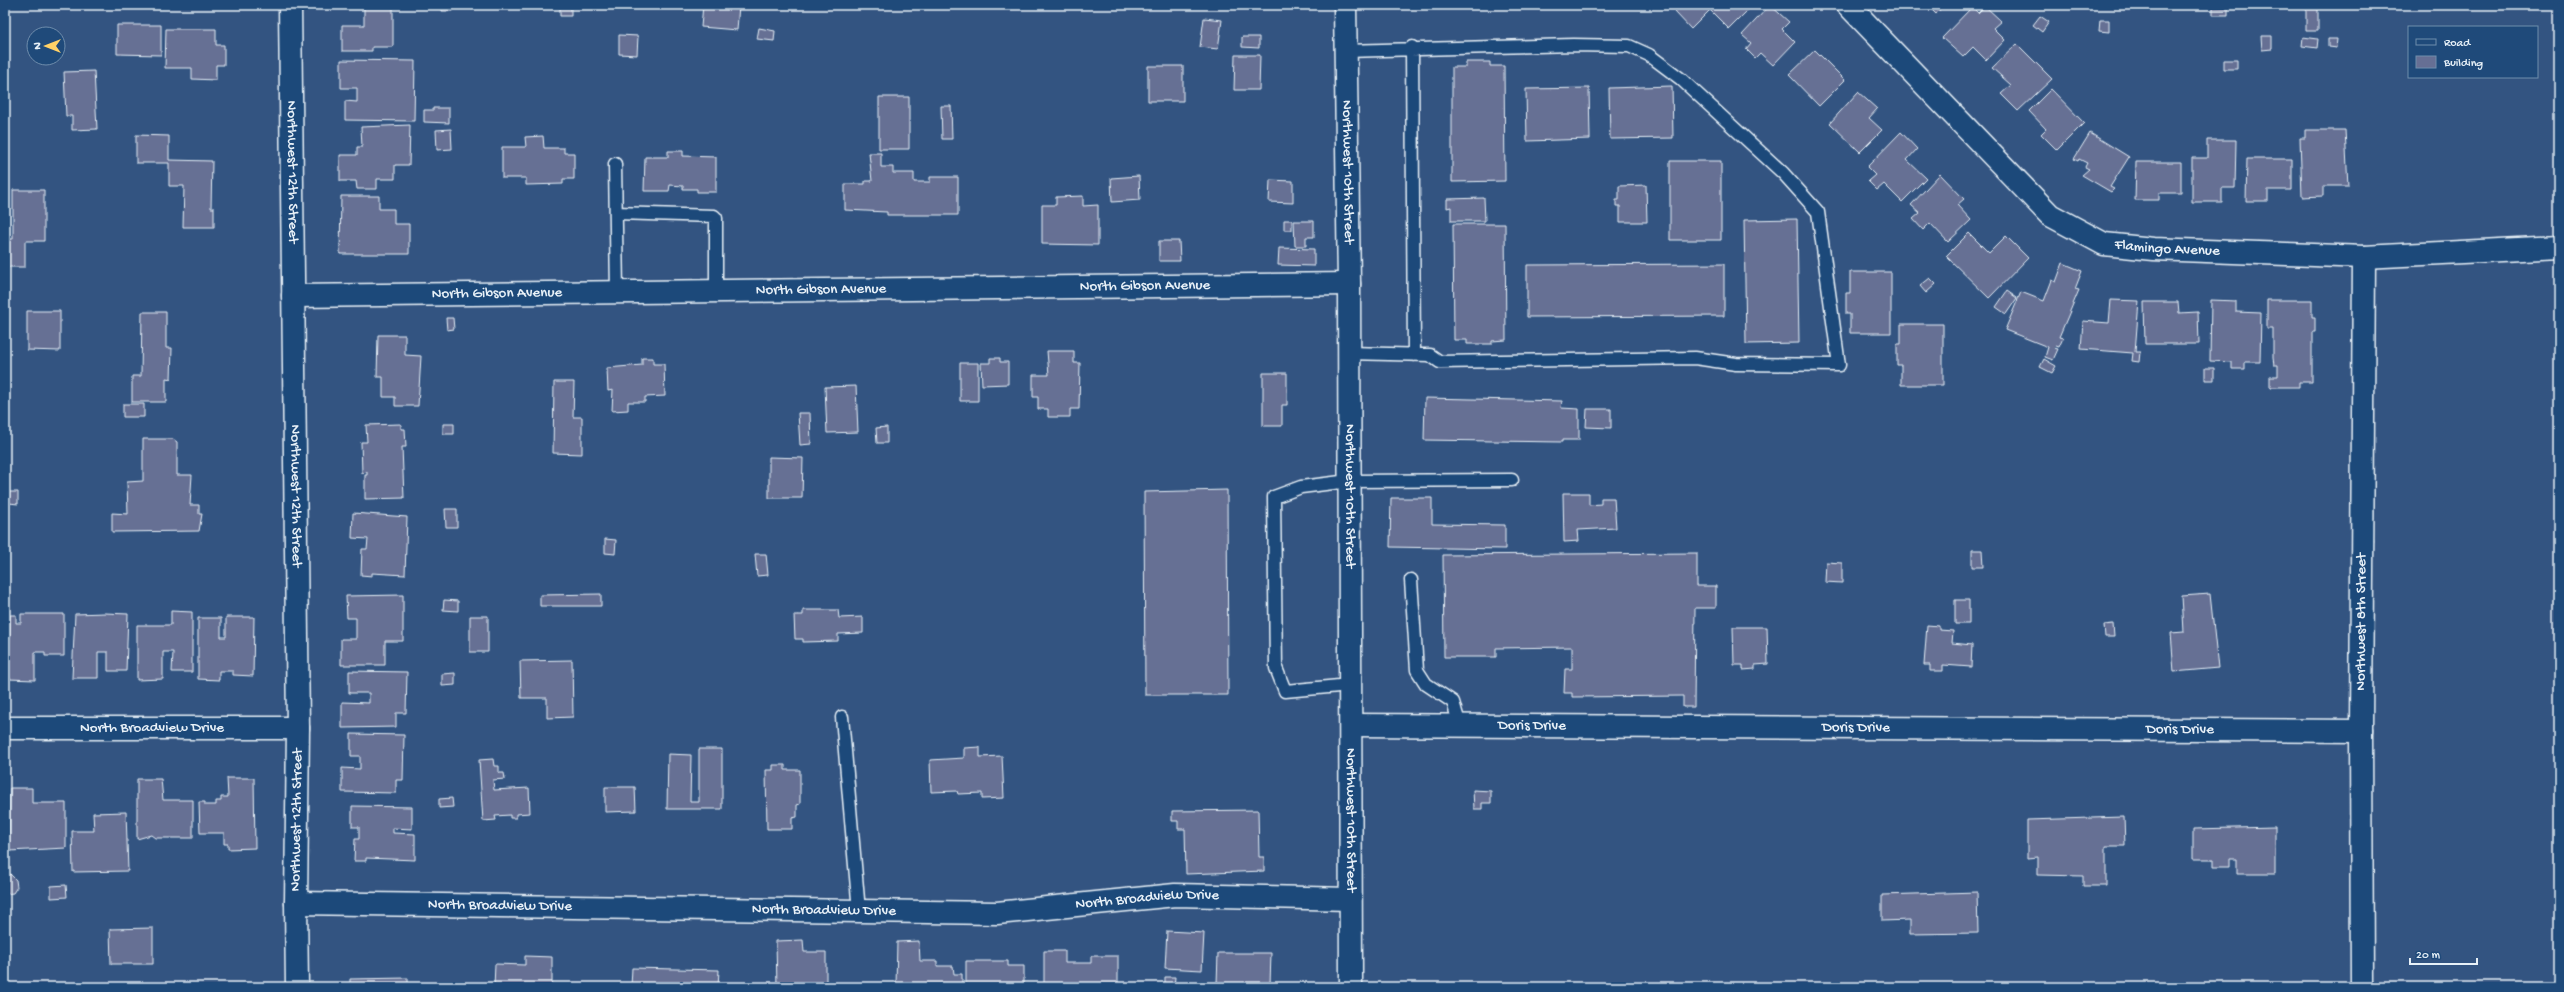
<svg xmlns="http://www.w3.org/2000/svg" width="2564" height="992" font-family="'Gochi Hand',sans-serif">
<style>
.building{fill:#666f94;stroke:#e8f1f8}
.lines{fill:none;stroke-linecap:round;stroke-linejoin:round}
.service-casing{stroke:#e8f1f8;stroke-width:15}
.minor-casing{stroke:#e8f1f8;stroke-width:25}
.secondary-casing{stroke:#e8f1f8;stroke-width:25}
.service{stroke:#1f4a7a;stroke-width:12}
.minor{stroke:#1f4a7a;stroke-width:22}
.secondary{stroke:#1f4a7a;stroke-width:22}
.labels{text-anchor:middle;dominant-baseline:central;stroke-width:4;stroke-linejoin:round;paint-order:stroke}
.street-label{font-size:15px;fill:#e8f1f8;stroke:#1f4a7a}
</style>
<rect width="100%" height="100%" fill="#335481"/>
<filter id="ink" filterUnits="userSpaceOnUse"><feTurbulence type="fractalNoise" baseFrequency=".025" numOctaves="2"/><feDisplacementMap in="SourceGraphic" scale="8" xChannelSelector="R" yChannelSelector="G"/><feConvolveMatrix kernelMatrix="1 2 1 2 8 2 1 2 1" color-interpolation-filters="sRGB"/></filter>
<g filter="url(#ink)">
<path class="building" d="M 364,5 L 393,5 L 393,47 L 372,47 L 372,51 L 342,51 L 342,25 L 364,25 Z
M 442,5 L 453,5 L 452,11 L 442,11 Z
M 560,5 L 571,5 L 571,16 L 560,16 Z
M 703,5 L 739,5 L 737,30 L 701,27 Z
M 1681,5 L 1753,5 L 1729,29 L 1710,10 L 1691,29 L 1675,12 Z
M 1770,5 L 1789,22 L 1782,29 L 1795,42 L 1773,65 L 1760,53 L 1755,58 L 1746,49 L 1751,43 L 1742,35 Z
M 1927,5 L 1944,5 L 1936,14 Z
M 1985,6 L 2001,21 L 1993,28 L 2005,40 L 1986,60 L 1973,47 L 1963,57 L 1942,38 L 1972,7 L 1978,13 Z
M 2213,7 L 2228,8 L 2228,15 L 2213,15 Z
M 2306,9 L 2318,9 L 2318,31 L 2306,31 Z
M 2040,16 L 2049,22 L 2042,32 L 2033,25 Z
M 1204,18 L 1222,20 L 1218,49 L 1200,47 Z
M 2100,20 L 2109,20 L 2109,32 L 2099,31 Z
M 117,25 L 161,25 L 161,55 L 117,54 Z
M 759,28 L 775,31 L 774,41 L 757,39 Z
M 166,29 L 216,29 L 216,45 L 224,45 L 224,65 L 216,65 L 216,80 L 192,79 L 192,68 L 165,68 Z
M 619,35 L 638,36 L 637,55 L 619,54 Z
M 2261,36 L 2272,36 L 2272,49 L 2262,50 Z
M 1242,37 L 1259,37 L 1259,48 L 1242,47 Z
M 2303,37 L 2318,39 L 2317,48 L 2302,46 Z
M 2328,39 L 2337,39 L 2336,48 L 2328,47 Z
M 2017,44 L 2052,79 L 2018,111 L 2001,94 L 2011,85 L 1992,68 Z
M 1815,50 L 1845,80 L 1819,106 L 1789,75 Z
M 1235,55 L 1260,55 L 1259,90 L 1234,90 Z
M 341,60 L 415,61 L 414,121 L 345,120 L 345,101 L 357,102 L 357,88 L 341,88 Z
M 2224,60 L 2237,60 L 2237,69 L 2224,69 Z
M 1466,62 L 1490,62 L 1490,66 L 1504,66 L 1505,181 L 1452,182 L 1452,67 L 1466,67 Z
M 1148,66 L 1183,66 L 1183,101 L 1148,101 Z
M 94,71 L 97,129 L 72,130 L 72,116 L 66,116 L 64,72 Z
M 1672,86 L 1673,138 L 1610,139 L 1609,88 Z
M 1589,88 L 1590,139 L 1527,141 L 1526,89 Z
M 2051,89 L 2084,123 L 2057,150 L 2041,134 L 2046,129 L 2029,111 Z
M 1858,92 L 1877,109 L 1869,118 L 1882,130 L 1860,152 L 1830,123 Z
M 879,97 L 909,97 L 909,149 L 879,149 Z
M 941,106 L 951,106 L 952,139 L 942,139 Z
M 433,108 L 449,108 L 449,123 L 424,122 L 424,110 L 433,110 Z
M 410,125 L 409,165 L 395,165 L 395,179 L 377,179 L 377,189 L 357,189 L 356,181 L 340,181 L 340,155 L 357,155 L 357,147 L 362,147 L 361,127 Z
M 451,129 L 452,149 L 437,150 L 436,130 Z
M 2305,130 L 2345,130 L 2348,186 L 2323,186 L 2323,196 L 2302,197 L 2300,138 L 2305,138 Z
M 1901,132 L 1917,149 L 1907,160 L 1926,178 L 1902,202 L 1884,184 L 1877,190 L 1868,181 L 1875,175 L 1867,167 Z
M 2090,133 L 2129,157 L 2110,187 L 2114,189 L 2111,192 L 2082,175 L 2089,169 L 2085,167 L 2087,163 L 2079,159 L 2078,161 L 2074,159 Z
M 136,135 L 169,136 L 169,160 L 212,161 L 211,208 L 214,208 L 214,227 L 183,227 L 184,186 L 169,186 L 169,163 L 136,163 Z
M 543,136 L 544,148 L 564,148 L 564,153 L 574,153 L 574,179 L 563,179 L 563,184 L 526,185 L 526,178 L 502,178 L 502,147 L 526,147 L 525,137 Z
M 2207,140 L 2236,140 L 2235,188 L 2222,188 L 2222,202 L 2192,202 L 2192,158 L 2207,158 Z
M 668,151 L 683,151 L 683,156 L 716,157 L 716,192 L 697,192 L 697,189 L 683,189 L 683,186 L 670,185 L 669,191 L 644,191 L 645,157 L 668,157 Z
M 869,153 L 881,153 L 881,167 L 893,167 L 893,173 L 914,173 L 914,182 L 930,182 L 930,177 L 958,177 L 958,215 L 887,215 L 887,212 L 845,210 L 845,184 L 865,184 L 865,181 L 872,181 Z
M 2247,159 L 2292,159 L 2292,190 L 2268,190 L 2268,201 L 2246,201 Z
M 1670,161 L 1721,161 L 1721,240 L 1670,240 Z
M 2136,162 L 2181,162 L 2181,193 L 2159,193 L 2159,200 L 2135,200 Z
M 1940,174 L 1964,199 L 1957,205 L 1971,220 L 1948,242 L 1930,223 L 1923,230 L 1913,219 L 1920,213 L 1911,205 Z
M 1139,176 L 1140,200 L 1112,202 L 1111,178 Z
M 1270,180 L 1293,181 L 1293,203 L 1269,202 Z
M 1646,185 L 1647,222 L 1620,222 L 1620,206 L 1616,206 L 1616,200 L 1619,200 L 1619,186 Z
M 13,190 L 44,190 L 44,241 L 25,241 L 25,267 L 7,267 L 7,239 L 13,239 Z
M 341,196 L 379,196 L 379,209 L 394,209 L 394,224 L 409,224 L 409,254 L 340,254 Z
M 1083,196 L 1083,206 L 1098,205 L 1098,245 L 1042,244 L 1042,205 L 1056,205 L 1056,197 Z
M 1484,198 L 1485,221 L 1451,221 L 1451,207 L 1447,208 L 1447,199 Z
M 1797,219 L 1799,343 L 1746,344 L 1744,220 Z
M 1284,220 L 1292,220 L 1292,230 L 1284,230 Z
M 1294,221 L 1314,221 L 1314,237 L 1306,237 L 1306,246 L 1295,246 Z
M 1453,224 L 1505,224 L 1506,340 L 1492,341 L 1492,344 L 1467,344 L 1467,340 L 1454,340 Z
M 1969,233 L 1989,253 L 2006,236 L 2028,258 L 1989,298 L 1946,256 Z
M 1159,241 L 1179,241 L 1180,261 L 1159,261 Z
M 1279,248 L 1314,249 L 1314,266 L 1278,265 Z
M 2063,263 L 2082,271 L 2075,289 L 2079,290 L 2059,337 L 2063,338 L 2059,347 L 2056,346 L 2054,348 L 2058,349 L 2053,360 L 2045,357 L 2048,347 L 2005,330 L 2021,292 L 2044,301 L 2052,280 L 2056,282 Z
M 1724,264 L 1724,316 L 1527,317 L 1527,265 Z
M 1850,272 L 1891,272 L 1891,333 L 1850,333 L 1850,314 L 1846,314 L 1846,293 L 1850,293 Z
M 1930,278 L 1936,284 L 1926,293 L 1920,286 Z
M 2007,291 L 2017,298 L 2006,314 L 1996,307 Z
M 2111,300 L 2139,301 L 2135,352 L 2140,352 L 2139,362 L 2132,361 L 2133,353 L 2081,349 L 2083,321 L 2109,323 Z
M 2211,300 L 2236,301 L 2236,312 L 2261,313 L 2260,362 L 2245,362 L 2245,369 L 2232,369 L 2232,362 L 2210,361 Z
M 2267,300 L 2312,300 L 2312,317 L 2315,317 L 2315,332 L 2312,332 L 2312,382 L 2299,382 L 2299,387 L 2270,387 L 2270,376 L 2278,376 L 2278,365 L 2274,365 L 2273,358 L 2273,329 L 2267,329 Z
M 2144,302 L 2178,302 L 2179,313 L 2198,312 L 2199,344 L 2145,344 Z
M 27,311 L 60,311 L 60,351 L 27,350 Z
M 142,312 L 166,312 L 166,348 L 172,348 L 171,379 L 166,378 L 166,402 L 132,402 L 132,376 L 141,376 Z
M 446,318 L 453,318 L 454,329 L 447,330 Z
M 1901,324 L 1943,324 L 1943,385 L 1901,385 L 1901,365 L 1897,365 L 1897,344 L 1901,344 Z
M 378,335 L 405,335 L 405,355 L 421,356 L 418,406 L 395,406 L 395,397 L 383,397 L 383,377 L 377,377 Z
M 1047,351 L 1074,351 L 1074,363 L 1080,363 L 1079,409 L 1070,409 L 1070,417 L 1048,417 L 1048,409 L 1038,409 L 1038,397 L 1033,397 L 1033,375 L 1049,375 Z
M 642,358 L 653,358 L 653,364 L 664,364 L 665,396 L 645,397 L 645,402 L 628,402 L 628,410 L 612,411 L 613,390 L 608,391 L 607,368 L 642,365 Z
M 990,358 L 1000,358 L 1000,362 L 1008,362 L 1008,384 L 982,385 L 981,363 L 990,363 Z
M 2044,359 L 2056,366 L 2052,373 L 2040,367 Z
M 960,363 L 978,363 L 978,401 L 960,401 Z
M 2205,368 L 2214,368 L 2214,380 L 2205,380 Z
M 1263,373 L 1287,373 L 1287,405 L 1282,405 L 1282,426 L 1263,426 Z
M 554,382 L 574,382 L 573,417 L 582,417 L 582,454 L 553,453 Z
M 856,386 L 858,432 L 827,433 L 825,387 Z
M 1425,398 L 1562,401 L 1561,408 L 1579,409 L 1579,440 L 1562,440 L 1562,442 L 1424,440 Z
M 123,404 L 144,404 L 144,417 L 123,417 Z
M 1587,409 L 1611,409 L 1611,428 L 1586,427 Z
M 798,413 L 810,413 L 811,444 L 800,445 Z
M 401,424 L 401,429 L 405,429 L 406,447 L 402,447 L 404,498 L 365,499 L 365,475 L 367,475 L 367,472 L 362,473 L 361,442 L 367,442 L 366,425 Z
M 443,424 L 454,424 L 454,434 L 443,434 Z
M 887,427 L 887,443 L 877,443 L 876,428 Z
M 143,439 L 173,439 L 177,442 L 177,475 L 192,475 L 190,505 L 199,505 L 199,514 L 202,514 L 199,531 L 112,532 L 112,513 L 128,514 L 127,482 L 143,481 Z
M 769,457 L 803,458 L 802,498 L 769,498 Z
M 1227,490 L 1228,695 L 1145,695 L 1144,492 Z
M 9,492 L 18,492 L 18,504 L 9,503 Z
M 1563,493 L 1589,493 L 1589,505 L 1601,504 L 1601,498 L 1614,498 L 1616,528 L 1578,530 L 1579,541 L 1564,542 Z
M 1391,498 L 1432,498 L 1432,524 L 1505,525 L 1505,549 L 1390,547 Z
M 445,509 L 457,509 L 457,527 L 446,527 Z
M 353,513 L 407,517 L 405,575 L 372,573 L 372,576 L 361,575 L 362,549 L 367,549 L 368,539 L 352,538 Z
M 605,539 L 616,540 L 615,554 L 605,553 Z
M 1972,550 L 1982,550 L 1983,567 L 1972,567 Z
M 1697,553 L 1697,586 L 1716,586 L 1716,608 L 1695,608 L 1694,707 L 1683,707 L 1683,696 L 1572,697 L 1572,693 L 1564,693 L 1565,669 L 1572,669 L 1572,647 L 1496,648 L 1496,657 L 1444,657 L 1443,555 Z
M 755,554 L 766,554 L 768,575 L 757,576 Z
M 1826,562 L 1842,563 L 1842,583 L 1825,582 Z
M 601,594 L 601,606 L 540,606 L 540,595 Z
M 2210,594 L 2218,668 L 2174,672 L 2171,633 L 2184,632 L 2182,596 Z
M 403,595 L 403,641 L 385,641 L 385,665 L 341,665 L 341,639 L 356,639 L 356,618 L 347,618 L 346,596 Z
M 444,600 L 458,601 L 458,611 L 443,610 Z
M 1955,600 L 1969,600 L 1969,624 L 1955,624 Z
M 803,610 L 838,610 L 839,618 L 863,617 L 863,633 L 838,634 L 838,641 L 803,642 L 803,639 L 795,639 L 794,615 L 803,615 Z
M 171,611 L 192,612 L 192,672 L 172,672 L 173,652 L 163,652 L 163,679 L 137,680 L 137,625 L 171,625 Z
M 105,613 L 128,614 L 126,671 L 108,671 L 108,652 L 98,652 L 98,678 L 72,678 L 75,614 Z
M 21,614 L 64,614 L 64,656 L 45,656 L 45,652 L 35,652 L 35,680 L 9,679 L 10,615 L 16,615 L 16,623 L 21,623 Z
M 470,616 L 488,616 L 488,652 L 470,652 Z
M 226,617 L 254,617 L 253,676 L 233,675 L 233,671 L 219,671 L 219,680 L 198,679 L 198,618 L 221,618 L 221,637 L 226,637 Z
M 2113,624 L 2114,637 L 2105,637 L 2104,625 Z
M 1927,625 L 1939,626 L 1939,630 L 1953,631 L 1952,643 L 1972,645 L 1971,667 L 1943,665 L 1943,671 L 1930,671 L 1930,665 L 1924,665 Z
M 1733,627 L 1767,627 L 1768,664 L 1755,665 L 1755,669 L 1743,670 L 1743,665 L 1734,665 Z
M 572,660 L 573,717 L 547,718 L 547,698 L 521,698 L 520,661 Z
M 349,671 L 407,672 L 406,713 L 396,713 L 396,727 L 342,728 L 342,702 L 369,703 L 369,693 L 349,693 Z
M 455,673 L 455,685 L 442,686 L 442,674 Z
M 351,734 L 404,735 L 403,780 L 396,780 L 396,793 L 342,792 L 342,768 L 360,769 L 360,756 L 351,756 Z
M 980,747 L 980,757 L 1002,756 L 1004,798 L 982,799 L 982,793 L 958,794 L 957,791 L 931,792 L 930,760 L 964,758 L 964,748 Z
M 699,749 L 722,749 L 722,809 L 667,809 L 668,754 L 691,755 L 690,802 L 699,802 Z
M 493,759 L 494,766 L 499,766 L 499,773 L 504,773 L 505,779 L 493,780 L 494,790 L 529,788 L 530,813 L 516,814 L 516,818 L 510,818 L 510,815 L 495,816 L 496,820 L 483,821 L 479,760 Z
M 773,765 L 785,765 L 785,770 L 800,770 L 800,804 L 797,805 L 797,817 L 792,818 L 792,829 L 767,829 L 766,770 L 773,770 Z
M 227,778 L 254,778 L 255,848 L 228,849 L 228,844 L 224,844 L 224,833 L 200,833 L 199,802 L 205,802 L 205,805 L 216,805 L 216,801 L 221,801 L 221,797 L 228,797 Z
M 137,779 L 161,779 L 163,800 L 193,800 L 193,838 L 155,838 L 151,835 L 137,839 Z
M 605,787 L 635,787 L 636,811 L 605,812 Z
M 10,788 L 32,788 L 32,803 L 66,803 L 66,848 L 9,851 Z
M 1473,790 L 1491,791 L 1491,803 L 1482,803 L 1482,809 L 1474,809 Z
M 452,798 L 453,807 L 439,808 L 439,799 Z
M 352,806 L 412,807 L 412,829 L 393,828 L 393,833 L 415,834 L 415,860 L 366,858 L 366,861 L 354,861 L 355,839 L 359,839 L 359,827 L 352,827 Z
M 1258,810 L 1259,857 L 1264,857 L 1264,871 L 1186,874 L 1185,829 L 1178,829 L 1178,821 L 1172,821 L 1172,811 Z
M 126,812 L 128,871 L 73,872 L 72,831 L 94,831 L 93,813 Z
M 2124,817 L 2125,846 L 2106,846 L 2106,886 L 2083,886 L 2083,876 L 2038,875 L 2038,857 L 2027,858 L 2027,820 Z
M 2275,827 L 2275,874 L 2237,874 L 2237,859 L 2230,859 L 2230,866 L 2214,866 L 2214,859 L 2193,859 L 2193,829 Z
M 5,873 L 9,873 L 16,880 L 17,887 L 13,893 L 5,894 Z
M 66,885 L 67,897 L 51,898 L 51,886 Z
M 1977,892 L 1978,933 L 1910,934 L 1910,920 L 1882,921 L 1882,895 Z
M 153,928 L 153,964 L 111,964 L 110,929 Z
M 1167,931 L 1204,933 L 1202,970 L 1165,968 Z
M 803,940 L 804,952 L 826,952 L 826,987 L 777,987 L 776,941 Z
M 919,941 L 920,961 L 937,961 L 937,966 L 953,966 L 954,974 L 962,974 L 962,987 L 896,987 L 897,942 Z
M 1044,951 L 1065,951 L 1065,963 L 1091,963 L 1091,956 L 1118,956 L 1118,987 L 1044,987 Z
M 1218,953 L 1271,953 L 1270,984 L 1217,984 Z
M 525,956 L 552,957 L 552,987 L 494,987 L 495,964 L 525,965 Z
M 966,961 L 1008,961 L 1008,966 L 1024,966 L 1024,987 L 966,987 Z
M 632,968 L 719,970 L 718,987 L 631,987 Z
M 1165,977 L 1175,977 L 1174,987 L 1165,987 Z
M 408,978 L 408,987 L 350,987 L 350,979 Z"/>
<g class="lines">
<g class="service-casing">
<path id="service" d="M 1412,47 L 1414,355
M 1345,51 L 1573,45 L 1629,46 L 1649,55 L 1681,79 L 1783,173 L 1818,212 L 1839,365 L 1736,364 L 1695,358 L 1440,362 L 1430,355 L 1348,353
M 615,164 L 617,292
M 616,213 L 714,216 L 716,218 L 716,291
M 1411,580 L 1417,670 L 1426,684 L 1453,702 L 1460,726
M 1350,685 L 1285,691 L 1276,668 L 1274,497 L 1301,487 L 1349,481 L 1512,480
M 842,717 L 859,911"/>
</g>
<g class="minor-casing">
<g id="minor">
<path id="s1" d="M 290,5 L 298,728 L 296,903 L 297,987"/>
<path id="s2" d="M 1848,5 L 2050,215 L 2104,244 L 2153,249 L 2364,257 L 2559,247"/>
<path id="s3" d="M 293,296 L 1349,284"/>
<path id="s4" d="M 1351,725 L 2361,731"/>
<path id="s5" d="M 5,728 L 298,728"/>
<path id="s6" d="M 296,903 L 997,913 L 1175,895 L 1350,899"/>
<path id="s7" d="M 2362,987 L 2361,731 L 2364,257"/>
</g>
</g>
<g class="secondary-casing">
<g id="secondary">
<path id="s8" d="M 1345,5 L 1349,284 L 1351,987"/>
</g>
</g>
<use href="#service" class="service"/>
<use href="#minor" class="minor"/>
<use href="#secondary" class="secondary"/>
</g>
</g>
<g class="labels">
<g class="street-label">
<text stroke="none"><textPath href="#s1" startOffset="167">Northwest 12th Street</textPath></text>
<text stroke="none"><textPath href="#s8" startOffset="167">Northwest 10th Street</textPath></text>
<text stroke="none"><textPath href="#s2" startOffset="416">Flamingo Avenue</textPath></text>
<text stroke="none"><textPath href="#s3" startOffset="852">North Gibson Avenue</textPath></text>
<text stroke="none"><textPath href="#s3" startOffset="528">North Gibson Avenue</textPath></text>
<text stroke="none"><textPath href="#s3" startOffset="204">North Gibson Avenue</textPath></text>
<text stroke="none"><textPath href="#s1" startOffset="491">Northwest 12th Street</textPath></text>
<text stroke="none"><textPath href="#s8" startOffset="491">Northwest 10th Street</textPath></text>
<text stroke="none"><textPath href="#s7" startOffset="365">Northwest 8th Street</textPath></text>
<text stroke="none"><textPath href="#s4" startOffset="181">Doris Drive</textPath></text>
<text stroke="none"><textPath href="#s5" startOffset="147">North Broadview Drive</textPath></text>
<text stroke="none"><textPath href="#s4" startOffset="505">Doris Drive</textPath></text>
<text stroke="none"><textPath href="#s4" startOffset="829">Doris Drive</textPath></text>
<text transform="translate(297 820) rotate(-89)">Northwest 12th Street</text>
<text stroke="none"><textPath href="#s8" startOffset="815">Northwest 10th Street</textPath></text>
<text stroke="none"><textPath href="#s6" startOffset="852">North Broadview Drive</textPath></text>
<text stroke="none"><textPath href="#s6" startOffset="204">North Broadview Drive</textPath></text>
<text stroke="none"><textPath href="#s6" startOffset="528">North Broadview Drive</textPath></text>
</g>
</g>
<rect width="2564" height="992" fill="none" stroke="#1f4a7a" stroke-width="20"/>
<rect x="10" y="10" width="2544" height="972" fill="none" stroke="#e8f1f8" stroke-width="1.5" filter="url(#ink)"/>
<rect x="2408" y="26" width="130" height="52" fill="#1f4a7a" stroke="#6f8dac"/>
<rect x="2416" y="39" width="20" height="6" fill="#1f4a7a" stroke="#6f8dac"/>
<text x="2444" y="46" font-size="12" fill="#e8f1f8">Road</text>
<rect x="2416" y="56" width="20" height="12" fill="#666f94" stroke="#6f8dac"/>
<text x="2444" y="66" font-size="12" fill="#e8f1f8">Building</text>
<g transform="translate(46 46) rotate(270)"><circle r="19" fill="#1f4a7a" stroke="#6f8dac"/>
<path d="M0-3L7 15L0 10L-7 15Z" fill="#ffd166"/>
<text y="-6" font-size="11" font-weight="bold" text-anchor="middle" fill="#e8f1f8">N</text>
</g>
<path d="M2410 958v6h67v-6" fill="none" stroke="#e8f1f8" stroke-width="2"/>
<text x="2416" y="958" font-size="12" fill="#e8f1f8" stroke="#1f4a7a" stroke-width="3" paint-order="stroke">20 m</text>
</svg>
